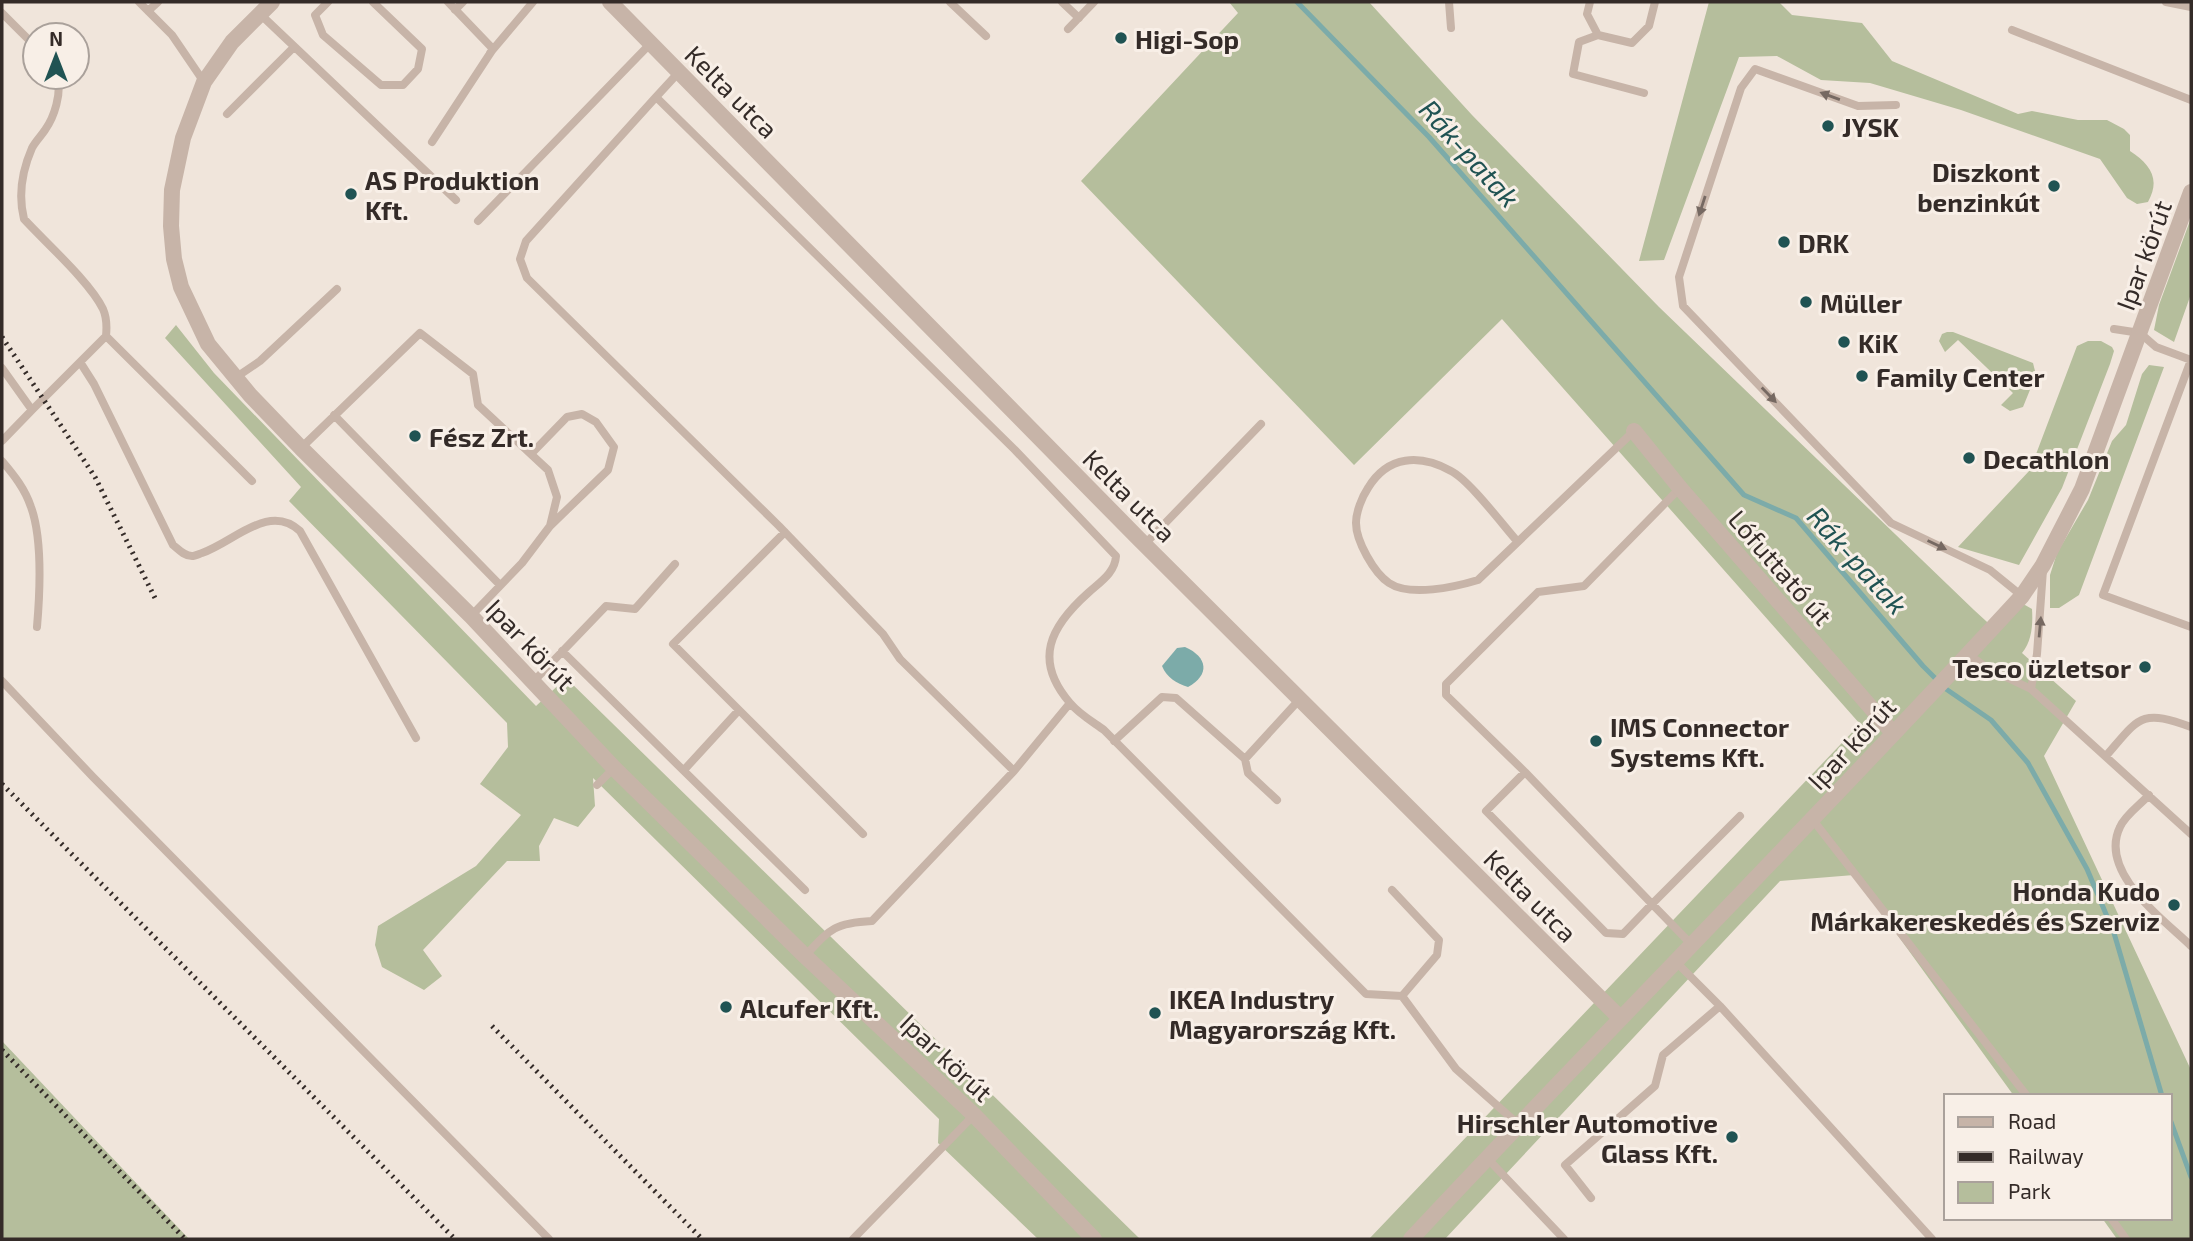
<svg xmlns="http://www.w3.org/2000/svg" width="2193" height="1241" font-family="'Exo 2',sans-serif">
<style>
.green{fill:#b5be9c}
.water{fill:#7caba9}
.lines{fill:none;stroke-linecap:round;stroke-linejoin:round}
.stream{stroke:#7caba9;stroke-width:5}
.service{stroke:#c7b4a8;stroke-width:8}
.minor{stroke:#c7b4a8;stroke-width:16}
.rail{stroke:#342b28;stroke-width:5;stroke-dasharray:2 5;stroke-linecap:butt}
.oneway{fill:#766962}
.poi-dot{fill:#205353;stroke:#f8efe7;stroke-width:2.5}
.labels{text-anchor:middle;dominant-baseline:central;stroke-width:6;stroke-linejoin:round;paint-order:stroke}
.poi-label{font-size:26px;font-weight:bold;fill:#342b28;stroke:#f8efe7;text-anchor:start}
.street-label{font-size:26px;fill:#342b28;stroke:#f8efe7}
.water-label{font-size:28px;font-style:italic;fill:#205353;stroke:#f8efe7}
</style>
<rect width="100%" height="100%" fill="#f0e5db"/>
<path class="green" d="M 1229,2 L 1369,2 L 1472,115 L 1659,307 L 1974,610 L 1998,632 L 2018,606 L 2025,605 L 2032,609 C 2033,624 2032,641 2022,653 L 2076,701 L 2044,756 L 2191,1070 L 2191,1239 L 2117,1239 L 2102,1218 L 2170,1218 L 2170,1096 L 2014,1096 L 1854,875 L 1780,881 L 1445,1239 L 1369,1239 L 1860,724 L 1502,319 L 1354,465 L 1081,181 L 1238,13 Z
M 1709,2 L 1779,2 L 1792,15 L 1862,23 L 1892,61 L 2018,114 L 2032,111 L 2078,120 L 2107,120 L 2124,129 L 2130,135 L 2130,151 C 2150,164 2161,179 2148,202 L 2137,204 L 2127,198 L 2100,159 L 1961,110 L 1870,83 L 1821,80 L 1777,56 L 1739,57 L 1664,260 L 1639,261 Z
M 2191,218 L 2191,294 L 2174,342 L 2154,330 L 2159,305 Z
M 176,325 L 214,373 L 536,706 L 566,678 L 1140,1239 L 1038,1239 L 938,1143 L 939,1119 L 593,778 L 595,806 L 578,827 L 554,818 L 539,846 L 540,861 L 507,861 L 423,950 L 442,976 L 424,990 L 382,967 L 375,945 L 378,926 L 476,866 L 521,815 L 480,784 L 508,747 L 507,723 L 289,501 L 301,487 L 165,338 Z
M 1947,332 L 1953,332 L 2033,363 L 2036,375 L 2023,407 L 2010,411 L 2001,405 L 2013,393 L 1958,340 L 1945,352 L 1939,341 L 1942,334 Z
M 2088,341 L 2101,341 L 2112,347 L 2114,351 L 2110,364 L 2062,488 L 2019,565 L 1958,547 L 2030,470 L 2077,346 Z
M 2149,365 L 2164,367 L 2079,595 L 2059,608 L 2050,608 L 2050,575 L 2057,553 L 2088,500 L 2112,441 L 2126,425 L 2142,374 Z
M 2,1041 L 189,1239 L 2,1239 Z"/>
<path class="water" d="M 1185,647 C 1208,657 1210,675 1188,687 C 1176,683 1167,678 1162,666 L 1177,648 Z"/>
<g class="lines">
<path class="stream" d="M 1297,2 L 1429,137 L 1744,495 L 1796,518 L 1923,666 L 1946,689 L 1991,720 L 2028,763 L 2087,869 L 2114,933 L 2162,1096
M 2170,1119 L 2191,1177"/>
<path class="service" d="M 139,2 L 172,35 L 204,82
M 328,2 L 315,15 L 323,35 L 381,85 L 403,85 L 418,69 L 422,49 L 373,2
M 950,2 L 986,36
M 1062,2 L 1079,18
M 1449,2 L 1451,28
M 1590,2 L 1587,14 L 1598,35 L 1632,43 L 1649,26 L 1655,2
M 2166,2 L 2191,7
M 455,10 L 463,2
M 148,11 L 158,2
M 2,13 L 35,46
M 260,14 L 456,200
M 1068,29 L 1094,2
M 2012,30 L 2191,100
M 1598,35 L 1579,42 L 1573,74 L 1644,93
M 490,53 L 533,2
M 679,72 L 656,97 L 1015,450 L 1116,556 C 1115,573 1100,582 1088,593 C 1050,627 1033,660 1070,703 C 1079,714 1093,722 1104,730 L 1366,994 L 1402,996 L 1456,1069 L 1518,1124
M 656,97 L 526,241 L 520,259 L 527,278 L 779,526 L 883,634 L 900,659 L 1014,771 L 1070,703
M 1896,105 L 1858,106 L 1755,69 L 1741,88 L 1679,277 L 1683,306 L 1891,523 L 1990,570 L 2022,596
M 227,114 L 294,47
M 432,142 L 493,49 L 448,2
M 478,221 L 650,44
M 2114,329 L 2140,333 L 2156,347 L 2191,360
M 106,336 L 252,481
M 2191,360 L 2103,595 L 2191,627
M 80,362 L 94,384 L 173,545 C 178,549 184,556 192,556 C 195,556 199,554 202,553 C 234,542 269,502 300,531 L 416,738
M 2,368 L 32,410 L 106,336 C 107,326 107,318 103,309 C 90,282 45,242 24,219 C 18,195 22,171 32,148 C 35,142 41,136 45,130 C 55,116 61,94 58,77
M 235,378 L 260,361 L 337,289
M 334,415 L 500,585
M 2,441 L 32,410
M 301,448 L 420,333 L 473,374 L 478,405 L 548,470 L 557,497 L 550,526 L 522,563 L 471,616
M 531,454 L 567,417 L 582,414 L 596,422 L 614,447 L 608,470 L 550,526
M 2,461 C 14,475 25,489 31,507 C 43,540 40,592 37,627
M 1680,488 L 1584,586 L 1538,592 L 1446,684 L 1446,695 L 1525,772 L 1652,904 L 1740,816
M 1517,541 C 1502,524 1469,480 1451,471 C 1420,454 1388,455 1368,488 C 1362,497 1356,512 1356,523 C 1356,541 1374,573 1389,583 C 1410,597 1455,587 1478,580 L 1634,431
M 1144,545 L 1261,424
M 562,651 L 805,890
M 1968,654 L 1987,668 L 2031,689 L 2191,834
M 2,681 L 93,777 L 549,1239
M 533,682 L 606,606 L 635,609 L 675,564
M 2031,689 L 2037,654 L 2043,570
M 739,710 L 673,644 L 785,532
M 1114,741 L 1162,697 L 1176,698 L 1245,759 L 1299,700
M 2106,756 C 2139,718 2140,708 2191,727
M 1245,759 L 1248,773 L 1277,800
M 684,770 L 739,710 L 863,834
M 1525,772 L 1486,811 L 1606,933 L 1623,934 L 1652,904 L 1691,944
M 597,785 L 614,768
M 2149,795 C 2140,805 2125,815 2120,827 C 2098,872 2163,919 2191,946
M 1813,820 L 2027,1096
M 1392,890 L 1439,940 L 1437,955 L 1402,996
M 805,956 C 830,929 834,923 872,921 L 1014,771
M 1675,961 L 1720,1006 L 1932,1239
M 1487,1158 L 1564,1239
M 1591,1198 L 1565,1165 L 1655,1086 L 1663,1055 L 1720,1006
M 2111,1218 L 2126,1239
M 853,1239 L 974,1115"/>
<path class="minor" d="M 272,2 L 232,42 L 204,82 L 183,138 L 172,190 L 171,226 L 174,259 L 181,287 L 208,344 L 250,395 L 301,448 L 471,616 L 614,768 L 805,956 L 974,1115 L 1094,1239
M 610,2 L 1138,538 L 1620,1018
M 1634,431 L 1680,488 L 1893,733
M 1411,1239 C 1613,1023 1822,814 2022,596 L 2043,565 L 2082,489 L 2191,192"/>
<path class="rail" d="M 2,337 L 95,477 L 155,598
M 2,784 L 455,1239
M 492,1026 L 702,1239
M 2,1050 L 185,1239"/>
</g>
<defs><path id="oneway-solid" d="M-6-.8H1V-3.2L6.5 0L1 3.2V.8H-6Z" transform="scale(1.75)"/></defs>
<g class="oneway">
<use href="#oneway-solid" transform="translate(1830 96) rotate(-160)"/>
<use href="#oneway-solid" transform="translate(1702 206) rotate(108)"/>
<use href="#oneway-solid" transform="translate(1769 395) rotate(46)"/>
<use href="#oneway-solid" transform="translate(1937 545) rotate(26)"/>
<use href="#oneway-solid" transform="translate(2040 627) rotate(-85)"/>
</g>
<g class="poi-dot">
<circle cx="1121" cy="38" r="7"/>
<circle cx="1828" cy="126" r="7"/>
<circle cx="2054" cy="186" r="7"/>
<circle cx="351" cy="194" r="7"/>
<circle cx="1784" cy="242" r="7"/>
<circle cx="1806" cy="302" r="7"/>
<circle cx="1844" cy="342" r="7"/>
<circle cx="1862" cy="376" r="7"/>
<circle cx="415" cy="436" r="7"/>
<circle cx="1969" cy="458" r="7"/>
<circle cx="2145" cy="667" r="7"/>
<circle cx="1596" cy="741" r="7"/>
<circle cx="2174" cy="905" r="7"/>
<circle cx="726" cy="1007" r="7"/>
<circle cx="1155" cy="1013" r="7"/>
<circle cx="1732" cy="1137" r="7"/>
</g>
<g class="labels">
<g class="poi-label">
<text x="1135" y="38">Higi-Sop</text>
<text x="1842" y="126">JYSK</text>
<text x="2040" y="171" text-anchor="end">Diszkont<tspan x="2040" dy="30">benzinkút</tspan></text>
<text x="365" y="179">AS Produktion<tspan x="365" dy="30">Kft.</tspan></text>
<text x="1798" y="242">DRK</text>
<text x="1820" y="302">Müller</text>
<text x="1858" y="342">KiK</text>
<text x="1876" y="376">Family Center</text>
<text x="429" y="436">Fész Zrt.</text>
<text x="1983" y="458">Decathlon</text>
<text x="2131" y="667" text-anchor="end">Tesco üzletsor</text>
<text x="1610" y="726">IMS Connector<tspan x="1610" dy="30">Systems Kft.</tspan></text>
<text x="2160" y="890" text-anchor="end">Honda Kudo<tspan x="2160" dy="30">Márkakereskedés és Szerviz</tspan></text>
<text x="1169" y="998">IKEA Industry<tspan x="1169" dy="30">Magyarország Kft.</tspan></text>
<text x="740" y="1007">Alcufer Kft.</text>
<text x="1718" y="1122" text-anchor="end">Hirschler Automotive<tspan x="1718" dy="30">Glass Kft.</tspan></text>
</g>
<g class="street-label">
<text transform="translate(732 91) rotate(45)">Kelta utca</text>
<text transform="translate(2143 255) rotate(-70)">Ipar körút</text>
<text transform="translate(1130 495) rotate(45)">Kelta utca</text>
<text transform="translate(1781 567) rotate(49)">Lófuttató út</text>
<text transform="translate(531 644) rotate(46)">Ipar körút</text>
<text transform="translate(1851 743) rotate(-47)">Ipar körút</text>
<text transform="translate(1531 895) rotate(45)">Kelta utca</text>
<text transform="translate(947 1057) rotate(43)">Ipar körút</text>
</g>
<g class="water-label">
<text transform="translate(1470 153) rotate(48)">Rák-patak</text>
<text transform="translate(1858 560) rotate(48)">Rák-patak</text>
</g>
</g>
<rect width="2193" height="1241" fill="none" stroke="#342b28" stroke-width="7"/>
<rect x="1944" y="1094" width="228" height="126" fill="#f8efe7" stroke="#aaa19b" stroke-width="2"/>
<rect x="1958" y="1117" width="35" height="10" fill="#c7b4a8" stroke="#aaa19b" stroke-width="2"/>
<text x="2008" y="1129" font-size="21" fill="#342b28">Road</text>
<rect x="1958" y="1152" width="35" height="10" fill="#342b28" stroke="#aaa19b" stroke-width="2"/>
<text x="2008" y="1164" font-size="21" fill="#342b28">Railway</text>
<rect x="1958" y="1182" width="35" height="21" fill="#b5be9c" stroke="#aaa19b" stroke-width="2"/>
<text x="2008" y="1199" font-size="21" fill="#342b28">Park</text>
<g transform="translate(56 56)"><circle r="33" fill="#f8efe7" stroke="#aaa19b" stroke-width="2"/>
<path d="M0-5L12 26L0 18L-12 26Z" fill="#205353"/>
<text y="-10" font-size="19" font-weight="bold" text-anchor="middle" fill="#342b28">N</text>
</g>
</svg>
